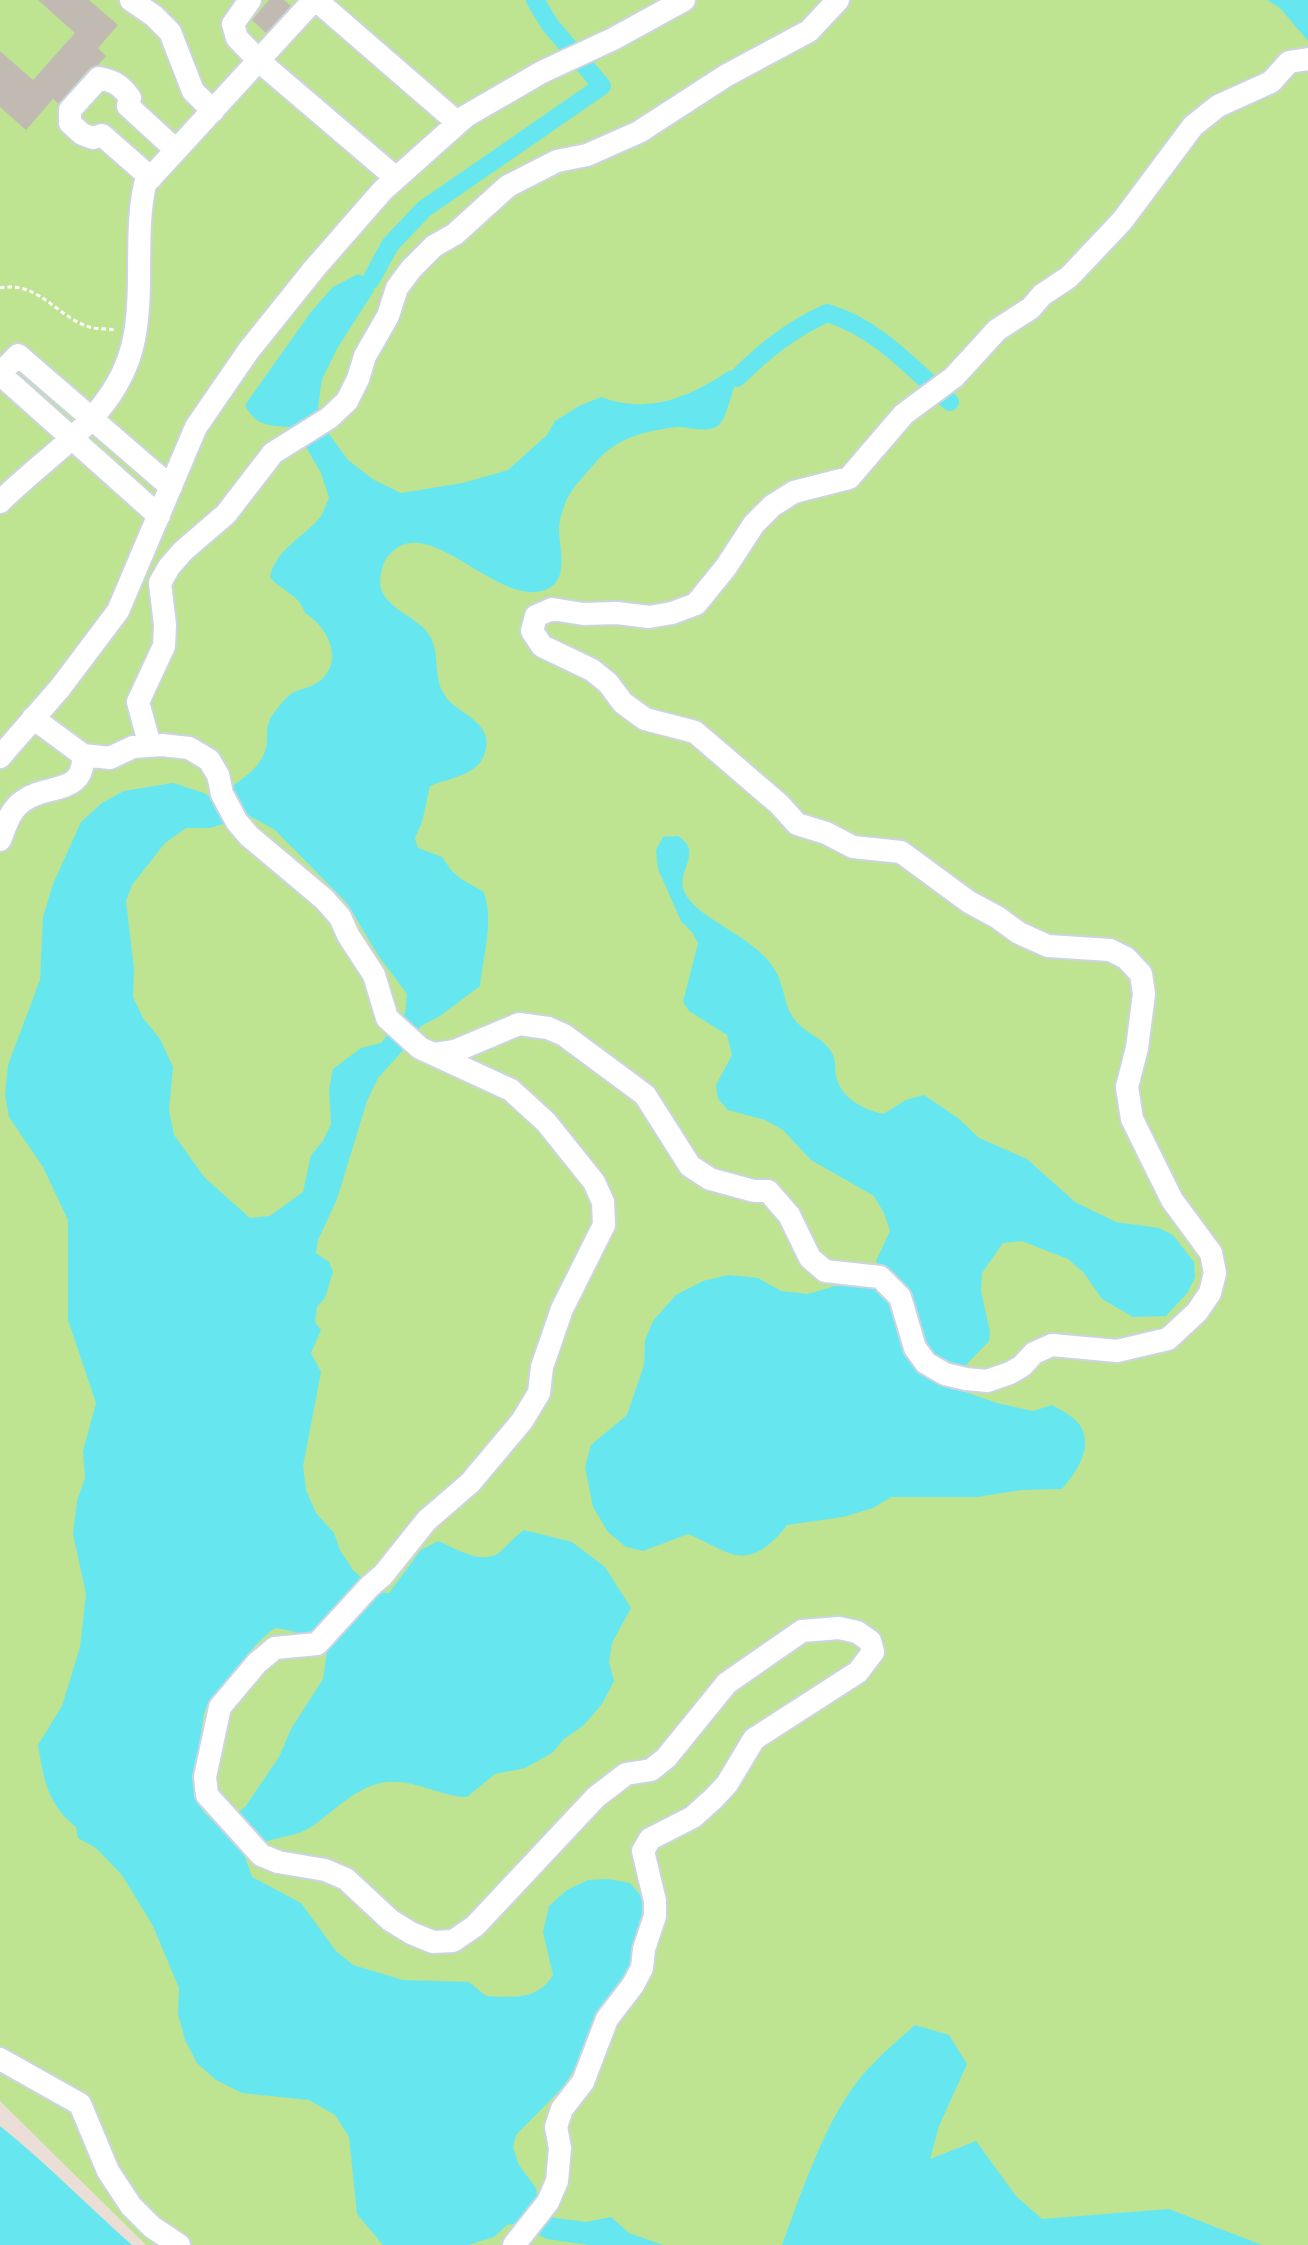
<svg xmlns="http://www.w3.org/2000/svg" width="1308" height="2245" font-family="'PT Sans Narrow',sans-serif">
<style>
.green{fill:#bee391}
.water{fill:#66e7f0;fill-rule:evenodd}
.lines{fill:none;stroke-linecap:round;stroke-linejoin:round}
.canal{stroke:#66e7f0;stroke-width:18}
.building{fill:#c1bab3}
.minor-casing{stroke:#ccd4e1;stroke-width:26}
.path{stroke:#fff;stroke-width:3;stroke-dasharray:4.5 3;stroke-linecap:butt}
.minor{stroke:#fff;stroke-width:22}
</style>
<rect width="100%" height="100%" fill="#eaded7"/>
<path class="green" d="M 0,0 L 1308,0 L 1308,2245 L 146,2245 L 0,2101 Z"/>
<path class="water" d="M 1267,0 L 1308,0 L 1308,41 L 1280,8 Z
M 358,274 L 371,280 L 374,291 L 338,347 L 322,379 L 318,407 L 329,434 L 348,460 L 374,480 L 401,493 L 463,483 L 508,470 L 547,435 L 555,421 L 579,406 L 601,397 C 649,415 690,397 730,370 L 737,378 C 733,389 726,418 720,424 C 708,435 690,426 676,427 C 645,431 616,438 596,462 C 585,475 569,490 564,506 C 562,513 559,521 559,528 C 559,549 571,583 542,591 C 496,603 430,516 393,551 C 385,558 383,563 381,574 C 373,608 419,614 431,638 C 440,656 433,677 444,694 C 451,707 468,713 478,724 C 485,731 488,739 486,748 C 482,775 452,777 430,786 L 422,822 L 415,838 L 418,848 L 442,857 L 451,870 L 461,879 L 484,892 C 494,924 483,954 480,986 L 440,1016 L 421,1026 L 407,1046 L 378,1078 L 367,1101 L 337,1199 L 318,1240 L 316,1253 L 329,1262 L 333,1272 L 325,1298 L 317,1307 L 315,1322 L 321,1330 L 311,1353 L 321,1372 L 303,1466 L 306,1490 L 316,1513 L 334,1533 L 340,1550 L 353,1570 L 377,1592 L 389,1593 L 421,1550 L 438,1541 C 456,1548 481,1566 500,1552 C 508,1545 515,1536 524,1530 L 572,1542 L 605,1567 L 631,1608 L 612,1643 L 609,1662 L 614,1681 L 602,1704 L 584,1725 L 564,1739 L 552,1753 L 525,1768 L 495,1774 L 467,1797 C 439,1796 415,1779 386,1782 C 356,1786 335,1811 311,1827 C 296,1837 272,1837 259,1845 C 254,1848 249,1853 245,1857 L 252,1877 L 301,1903 L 336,1951 L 353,1965 L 403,1980 L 469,1982 L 486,1996 C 514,1997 537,2001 553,1975 L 543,1932 L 549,1906 L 567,1890 L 588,1880 L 608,1879 L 630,1883 L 642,1897 L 644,1915 L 628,1975 L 586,2038 L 580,2060 L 563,2087 L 516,2135 L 513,2147 L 519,2165 L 536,2188 L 538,2202 L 548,2217 L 586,2222 L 611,2217 L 629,2233 L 663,2245 L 589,2245 L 546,2239 L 519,2223 L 507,2225 L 494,2237 L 468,2245 L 383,2245 L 357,2214 L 349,2137 L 335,2115 L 309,2100 L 242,2093 L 216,2080 L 197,2063 L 185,2040 L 178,2014 L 179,1988 L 153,1926 L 122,1875 L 96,1848 L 78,1838 L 76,1827 C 47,1804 44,1780 38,1745 L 62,1706 L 80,1647 L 86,1594 L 73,1534 L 77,1501 L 85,1478 L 83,1451 L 96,1403 L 68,1320 L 68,1220 L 43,1167 L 9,1117 L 5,1095 L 8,1065 L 40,980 L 43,917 L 53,884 L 81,822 L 102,803 L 124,791 L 173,783 L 204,793 L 222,804 L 230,822 L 210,828 L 186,828 L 165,843 L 132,885 L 126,901 L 134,969 L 133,997 L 143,1018 L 160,1039 L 173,1067 L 169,1110 L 174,1135 L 205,1178 L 250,1218 L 270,1216 L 303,1192 L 311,1155 L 323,1141 L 331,1124 L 329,1089 L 333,1069 L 361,1048 L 381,1043 L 405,1013 L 407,994 L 378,955 L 347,903 L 275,830 L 239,810 L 227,790 C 241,780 260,768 265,751 C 269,742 265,729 270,719 C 274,712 287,695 294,692 C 304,688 316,686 323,678 C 344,656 325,625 305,613 C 299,594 281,591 270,577 C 276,548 304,538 321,516 C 324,511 326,504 329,498 L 321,473 L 295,428 C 271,424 257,429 245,405 L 311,312 L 333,287 ZM 275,1628 C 298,1631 310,1637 327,1652 L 323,1679 L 291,1729 L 279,1757 L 245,1807 L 221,1826 C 184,1804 198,1779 201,1745 C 202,1731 201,1716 208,1704 C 212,1697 219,1692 224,1687 C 243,1663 249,1647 275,1628 Z
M 678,836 C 705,853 674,871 685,893 C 698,920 754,935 775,970 C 785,986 783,1006 795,1020 C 806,1034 823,1037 832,1053 C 836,1060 835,1069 836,1076 C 841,1098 862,1109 883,1114 L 906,1100 L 924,1095 L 958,1118 L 979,1138 L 1027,1159 L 1075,1202 L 1116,1222 L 1159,1228 L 1173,1235 L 1194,1262 L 1195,1277 L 1188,1292 L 1166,1316 L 1133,1317 L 1102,1299 L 1084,1273 L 1068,1259 L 1022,1241 L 1003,1243 L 982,1273 L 981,1291 L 990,1332 L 989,1341 L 964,1367 L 947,1366 L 920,1344 C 918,1324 917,1304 902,1290 C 893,1280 882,1274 876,1261 L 890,1231 L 884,1213 L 874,1196 L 811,1160 L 783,1130 L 765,1120 L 728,1110 L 718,1099 L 716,1085 L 732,1055 L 727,1035 L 689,1011 L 683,1002 L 698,943 L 692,932 L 681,921 L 658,869 L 656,850 L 663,837 Z
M 729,1275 L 758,1278 L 781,1291 L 808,1294 L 835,1286 L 882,1287 L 948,1386 L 997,1403 L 1033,1411 L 1052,1405 C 1061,1410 1073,1416 1079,1424 C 1095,1446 1076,1473 1062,1489 L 1022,1490 L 977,1497 L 891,1497 L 873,1508 L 843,1517 L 787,1525 C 775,1541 755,1561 732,1554 C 717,1549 703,1540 688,1534 L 643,1551 L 626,1547 L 608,1532 L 593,1507 L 585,1467 L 591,1445 L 627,1415 L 644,1365 L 645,1340 L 653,1321 L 676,1295 L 703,1281 Z
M 915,2025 L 949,2035 L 967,2064 L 939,2126 L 930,2159 L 976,2141 L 1016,2196 L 1042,2219 L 1169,2209 L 1262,2245 L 782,2245 C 800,2197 819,2139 847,2096 C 864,2069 891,2046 915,2025 Z
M 0,2126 C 46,2163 87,2205 132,2245 L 0,2245 Z"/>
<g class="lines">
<path class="canal" d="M 371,280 L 390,245 L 424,209 L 602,86 L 550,25 L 535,0
M 737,378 C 765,350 792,329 827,313 C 876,327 913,369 950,402"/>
</g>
<path class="building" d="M 38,0 L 89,0 L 118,25 L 98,48 L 106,56 L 98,65 L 89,69 L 59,104 L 53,99 L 26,130 L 0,107 L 0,51 L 33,80 L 75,33 Z
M 269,0 L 284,0 L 291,6 L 266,33 L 252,20 Z"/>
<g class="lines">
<g class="minor-casing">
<path id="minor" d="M 131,0 L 154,16 L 170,32 L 193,91 L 213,111
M 250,0 L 233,24 L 237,38 L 259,61 L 396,178
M 316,0 L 458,123
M 151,178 L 102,135 L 93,138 L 82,134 L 70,123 L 70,110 L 99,78 C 114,81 121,85 130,98 L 128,106 L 176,150
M 0,374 L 18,355 L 171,487
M 0,374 L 159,516
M 0,502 C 51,451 119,415 134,339 C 144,288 134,234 145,184 L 314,0
M 150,746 L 138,702 L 164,646 L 165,625 L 160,583 L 169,567 L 183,551 L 226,514 L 273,453 L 329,418 L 347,401 L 358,379 L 365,356 L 388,316 L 397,288 L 411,269 L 434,246 L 455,234 L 508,186 L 557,161 L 587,155 L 639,132 L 727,75 L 809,31 L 838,0
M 83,755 L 110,758 L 133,747 L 162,745 L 189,748 L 209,760 L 218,775 L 222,794 L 237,822 L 249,836 L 324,899 L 340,917 L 348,935 L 374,975 L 387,1018 L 420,1048 L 511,1090 L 546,1122 L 594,1182 L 603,1202 L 604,1225 L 562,1309 L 542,1367 L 539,1393 L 522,1421 L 470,1483 L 427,1520 L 383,1575 L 370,1586 L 317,1644 L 275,1648 L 257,1663 L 220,1707 L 205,1777 L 207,1795 L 261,1855 L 278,1862 L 325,1870 L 346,1879 L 390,1920 L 411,1933 L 433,1942 L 453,1941 L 475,1926 L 596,1797 L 626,1774 L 651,1770 L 666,1758 L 727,1683 L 802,1631 L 839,1628 L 857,1632 L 870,1641 L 873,1652 L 858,1672 L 754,1739 L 727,1784 L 714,1798 L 693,1817 L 650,1839 L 643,1851 L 655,1901 L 655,1916 L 644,1949 L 642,1968 L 633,1985 L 607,2019 L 583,2082 L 562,2109 L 556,2127 L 560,2148 L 557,2181 L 548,2202 L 514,2245
M 0,757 L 60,688 L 118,611 L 196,427 L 249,350 L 314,269 L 383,190 L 466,116 L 542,72 L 613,39 L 684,0
M 0,840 C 6,825 10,810 23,801 C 47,783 85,796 83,755 L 33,718
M 434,1054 L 455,1051 L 519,1024 L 548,1028 L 564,1035 L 645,1095 L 690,1166 L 710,1179 L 754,1191 L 768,1191 L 789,1215 L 810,1258 L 825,1271 L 880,1277 L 900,1297 L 915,1348 L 926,1363 L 945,1374 L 966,1379 L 987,1381 L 1010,1373 L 1022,1366 L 1034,1353 L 1052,1345 L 1117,1351 L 1168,1339 L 1197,1312 L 1210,1293 L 1215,1273 L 1211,1253 L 1172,1200 L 1132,1119 L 1127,1087 L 1137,1048 L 1144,994 L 1141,974 L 1126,958 L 1110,950 L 1048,946 L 1019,933 L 997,917 L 969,902 L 901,852 L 853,847 L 826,833 L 797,824 L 779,804 L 695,732 L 645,719 L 623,703 L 608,683 L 592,670 L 542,646 L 532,631 L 536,616 L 552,609 L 583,614 L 617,613 L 649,617 L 672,613 L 696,604 L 726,567 L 754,524 L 772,506 L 794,492 L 849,478 L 904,414 L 954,377 L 997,330 L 1031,308 L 1042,295 L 1069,277 L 1122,221 L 1193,126 L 1218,106 L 1271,82 L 1289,62 L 1308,59
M 0,2059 L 80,2104 L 108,2171 L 131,2206 L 152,2227 L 179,2245"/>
</g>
<path class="path" d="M 0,288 C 39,280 59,320 93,328 C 100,329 109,329 116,330"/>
<use href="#minor" class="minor"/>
</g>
</svg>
